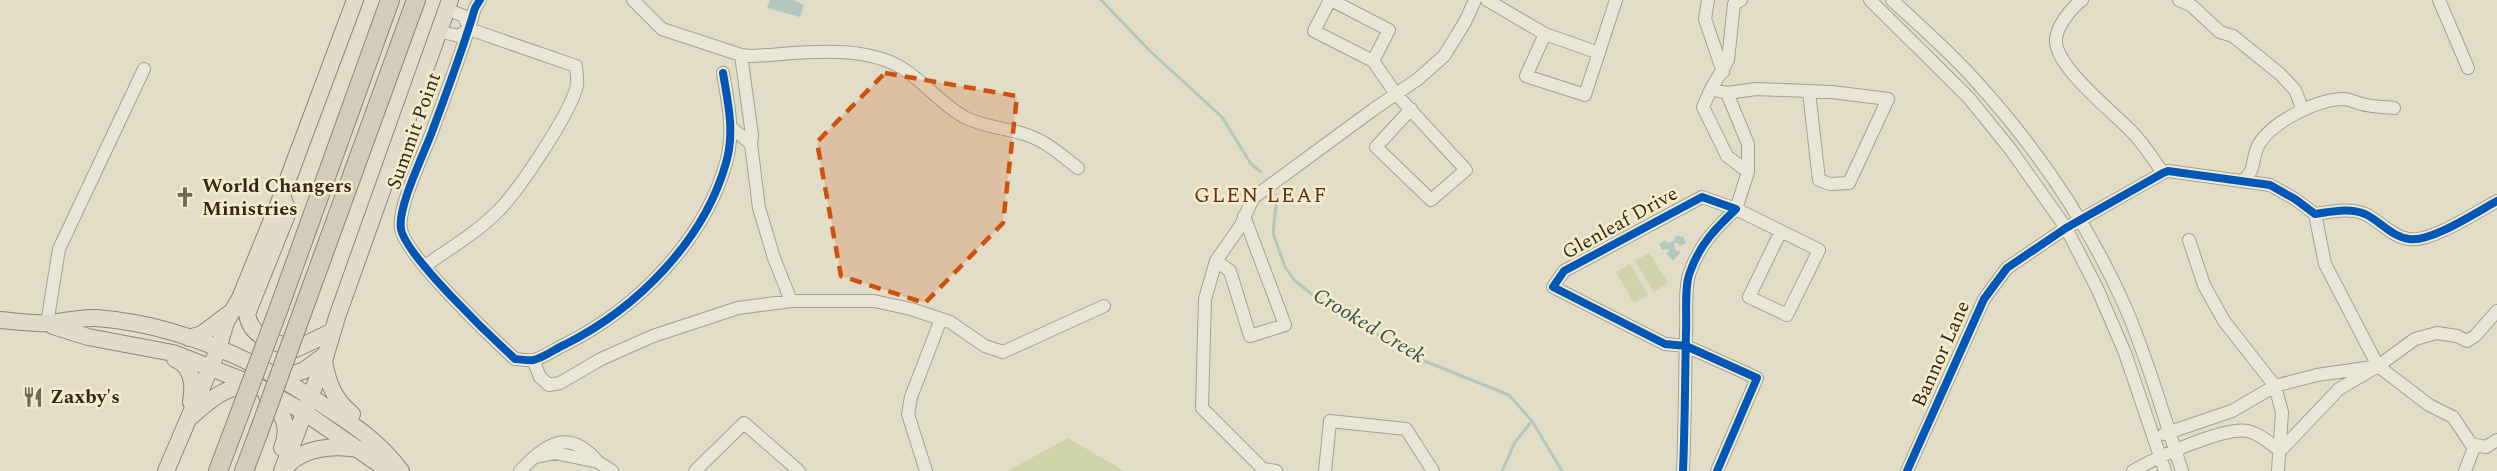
<svg xmlns="http://www.w3.org/2000/svg" width="2497" height="471" font-family="Spectral,serif">
<style>
.green{fill:#ced3a9}
.water{fill:#b4c7bc}
.lines{fill:none;stroke-linecap:round;stroke-linejoin:round}
.stream{stroke:#b4c7bc;stroke-width:3}
.minor-casing{stroke:#a6a091;stroke-width:14}
.major-casing{stroke:#8c8678;stroke-width:18}
.highway-casing{stroke:#8c8678;stroke-width:20}
.minor{stroke:#e9e6d9;stroke-width:12}
.major{stroke:#e1dcca;stroke-width:16}
.highway{stroke:#d4ccb8;stroke-width:18}
.highway-bridge-casing{stroke:#8c8678;stroke-width:20;stroke-linecap:butt}
.highway-bridge{stroke:#d4ccb8;stroke-width:18}
.cycleway-casing{stroke:#f5eccb;stroke-width:11}
.cycleway{stroke:#0057b8;stroke-width:8}
.marked{fill:#cd520e;fill-opacity:0.2;stroke:#cd520e;stroke-width:4.5;stroke-dasharray:12 8;stroke-linejoin:round}
.labels{text-anchor:middle;dominant-baseline:central;stroke-width:5;stroke-linejoin:round;paint-order:stroke}
.street-label{font-size:20px;fill:#33291b;stroke:#f5eccb}
.poi-label{font-size:20px;font-weight:bold;fill:#33291b;stroke:#f5eccb;text-anchor:start}
.neighbourhood-label{font-size:21px;letter-spacing:1.5px;fill:#5f2f1a;stroke:#f5eccb}
.water-label{font-size:21px;font-style:italic;fill:#2a5253;stroke:#f5eccb}
</style>
<rect width="100%" height="100%" fill="#e2ddc7"/>
<path class="green" d="M 1649,253 L 1668,283 L 1654,292 L 1635,261 Z
M 1630,264 L 1648,295 L 1634,303 L 1616,272 Z
M 1068,438 L 1124,471 L 1008,471 Z"/>
<path class="water" d="M 770,0 L 794,0 L 804,5 L 800,17 L 767,8 Z
M 1679,235 L 1680,237 L 1683,236 L 1686,243 L 1680,246 L 1678,243 L 1674,243 L 1675,250 L 1681,252 L 1673,261 L 1666,253 L 1670,251 L 1669,249 L 1662,250 L 1659,244 L 1666,240 L 1667,243 L 1674,241 L 1675,237 Z"/>
<g class="lines">
<path class="stream" d="M 1101,0 L 1150,51 L 1222,117 L 1251,164 L 1261,172
M 1277,195 L 1273,233 L 1285,267 L 1295,281 L 1317,298 L 1417,358 L 1509,395 L 1532,421 L 1562,471
M 1502,471 L 1515,442 L 1532,421"/>
<g class="minor-casing">
<path id="minor" d="M 480,0 L 475,8 C 463,49 448,89 433,129 C 425,152 397,207 401,229 C 405,255 492,338 515,359 C 520,359 528,361 533,360 C 544,358 556,348 566,344 C 637,308 704,241 726,163 C 735,132 728,103 723,73
M 633,0 L 662,29 L 741,55 L 751,56 C 798,54 863,42 905,70 C 926,84 943,106 966,118 C 985,127 1005,128 1024,134 C 1045,140 1061,155 1078,168
M 1330,0 L 1314,31 L 1373,61 L 1396,94 L 1466,170 L 1431,200 L 1376,147 L 1411,109
M 1331,0 L 1389,30 L 1373,61
M 1487,0 L 1545,34 L 1526,76 L 1585,95 L 1616,0
M 1708,0 L 1705,19 L 1723,72
M 1741,0 L 1734,4 L 1728,60 L 1711,89 L 1727,93 L 1756,89 L 1832,92 L 1888,99 L 1849,183 L 1830,184 L 1819,180 L 1809,92
M 1870,0 L 1969,98 L 2011,150 L 2066,228 L 2097,288 L 2125,353 L 2165,471
M 1892,0 C 1920,26 1949,51 1974,79 C 2036,147 2090,226 2127,311 C 2149,363 2164,417 2182,471
M 2082,0 C 2071,8 2055,28 2056,42 C 2057,68 2114,113 2132,132 C 2144,144 2153,159 2163,173
M 2179,0 L 2192,6 L 2220,32 L 2233,36 L 2280,74 L 2295,90 L 2303,110
M 2439,0 L 2468,68
M 446,9 L 464,16 L 469,29
M 438,31 L 459,36 L 469,29
M 1545,34 L 1599,53
M 741,55 L 752,135 L 751,144
M 1711,89 L 1703,107 L 1727,156 L 1748,172
M 1727,93 L 1748,144 L 1748,172 L 1736,209 L 1819,250 L 1787,315 L 1749,297 L 1781,231
M 732,128 L 751,144 L 759,208 L 774,258 L 791,301
M 2242,181 C 2257,171 2251,157 2259,144 C 2273,121 2318,99 2344,99 C 2350,99 2356,103 2362,104 C 2372,107 2384,107 2394,108
M 2315,214 L 2325,264 L 2378,366 L 2429,405 L 2453,417 L 2471,444 L 2486,447 L 2497,440
M 1244,216 L 1285,325 L 1250,336 L 1230,271 L 1216,261 L 1241,225 L 1253,198 L 1374,109 L 1418,79 L 1444,56 L 1465,22 L 1475,0
M 2189,240 L 2204,285 L 2224,321 L 2275,386 L 2282,412 L 2278,471
M 1216,261 L 1205,299 L 1202,408 L 1263,469 L 1276,471
M 425,266 C 450,248 478,232 499,210 C 519,190 572,111 577,85 C 578,79 576,72 576,66 L 469,29
M 47,324 L 59,249 L 144,69
M 533,360 L 540,377 L 549,385 L 560,383 L 601,359 L 653,336 L 738,308 L 791,301 L 874,301 L 911,309 L 950,322 L 985,346 L 1003,352 L 1104,306
M 2164,434 L 2232,411 L 2275,386 L 2317,375 L 2373,367
M 536,457 L 555,453 L 598,462 L 612,471
M 520,471 C 546,444 568,427 598,462
M 695,471 L 744,423 L 799,471
M 926,471 L 908,414 L 911,397 L 941,319
M 1325,471 L 1330,421 L 1406,429 L 1433,471
M 1683,471 C 1685,425 1685,378 1686,332 C 1687,316 1684,286 1690,272 C 1700,244 1715,229 1736,209 L 1702,197 L 1564,271 L 1553,287 L 1665,344 L 1686,346 L 1757,378 L 1717,471
M 1907,471 L 1984,299 L 2007,268 L 2066,228 L 2163,173 L 2168,171 L 2270,185 L 2295,199 L 2315,214 C 2330,212 2349,207 2365,214 C 2380,221 2392,237 2409,239 C 2430,243 2477,212 2497,201
M 2133,471 C 2155,458 2225,426 2248,431 C 2260,434 2271,444 2280,451 L 2339,389 L 2378,366 L 2415,339 L 2437,333 L 2457,336 L 2467,341 L 2475,336 L 2497,311
M 2465,471 L 2475,445"/>
</g>
<g class="major-casing">
<path id="major" d="M 282,195 L 288,212 L 247,314 C 251,339 275,342 296,349 L 333,331
M 0,320 C 15,321 31,324 46,323 C 62,323 79,317 96,318 C 180,324 260,362 329,409 C 358,428 380,443 401,471
M 53,326 L 88,337 L 173,353 L 257,386 L 304,412 L 389,471
M 189,338 L 202,334 L 230,313
M 175,359 C 193,366 194,385 191,402
M 324,361 C 328,383 334,400 352,414
M 276,379 L 303,371 L 325,355
M 267,397 C 283,413 291,426 282,448
M 192,416 C 208,401 230,382 253,387
M 285,468 C 302,447 333,445 358,449
M 166,471 L 217,352 L 226,322 L 240,298 L 282,195 L 355,0
M 282,471 L 324,361 L 337,317 L 450,0"/>
</g>
<g class="highway-casing">
<path id="highway" d="M 280,305 L 390,0
M 302,313 L 416,0
M 218,471 L 235,426
M 244,471 L 258,434"/>
</g>
<use href="#minor" class="minor"/>
<use href="#major" class="major"/>
<use href="#highway" class="highway"/>
<g class="highway-bridge-casing">
<path id="highway-bridge" d="M 235,426 L 280,305
M 258,434 L 302,313"/>
</g>
<use href="#highway-bridge" class="highway-bridge"/>
<g class="cycleway-casing">
<path id="cycleway" d="M 480,0 L 475,8 C 463,49 448,89 433,129 C 425,152 397,207 401,229 C 405,255 492,338 515,359 C 520,359 528,361 533,360 C 544,358 556,348 566,344 C 637,308 704,241 726,163 C 735,132 728,103 723,73
M 1683,471 C 1685,425 1685,378 1686,332 C 1687,316 1684,286 1690,272 C 1700,244 1715,229 1736,209 L 1702,197 L 1564,271 L 1553,287 L 1665,344 L 1686,346 L 1757,378 L 1717,471
M 1907,471 L 1984,299 L 2007,268 L 2066,228 L 2163,173 L 2168,171 L 2270,185 L 2295,199 L 2315,214 C 2330,212 2349,207 2365,214 C 2380,221 2392,237 2409,239 C 2430,243 2477,212 2497,201"/>
</g>
<use href="#cycleway" class="cycleway"/>
</g>
<path class="marked" d="M 885,73 L 1017,96 L 1003,223 L 925,303 L 841,276 L 817,142 Z"/>
<defs>
<g id="church-bare" transform="scale(1.62)"><path d="M-1.2-6h2.4v3.5h3.3v2.4h-3.3V6h-2.4V-.1h-3.3v-2.4h3.3Z" fill="#706857" stroke="#f5eccb" stroke-width="2.5" paint-order="stroke"/></g>
<g id="restaurant-bare" transform="scale(1.62)"><path d="M-5-6h1v4h1v-4h1v4h1v-4h1v5L-1.5 .5V6h-2V.5L-5-1ZM5-6V6H3V1.5H1.5Q1.5-4 5-6Z" fill="#706857" stroke="#f5eccb" stroke-width="2.5" paint-order="stroke"/></g>
</defs>
<g fill-rule="evenodd">
<use href="#church-bare" x="185" y="197"/>
<use href="#restaurant-bare" x="33" y="397"/>
</g>
<g class="labels">
<g class="street-label">
<text transform="translate(414 131) rotate(-70)">Summit Point</text>
<text transform="translate(1620 223) rotate(-29)">Glenleaf Drive</text>
<text transform="translate(1941 354) rotate(-66)">Bannor Lane</text>
</g>
<g class="poi-label">
<text x="202" y="186">World Changers<tspan x="202" dy="23">Ministries</tspan></text>
<text x="50" y="397">Zaxby's</text>
</g>
<g class="neighbourhood-label">
<text x="1261" y="196">GLEN LEAF</text>
</g>
<g class="water-label">
<text transform="translate(1369 326) rotate(31)">Crooked Creek</text>
</g>
</g>
</svg>
